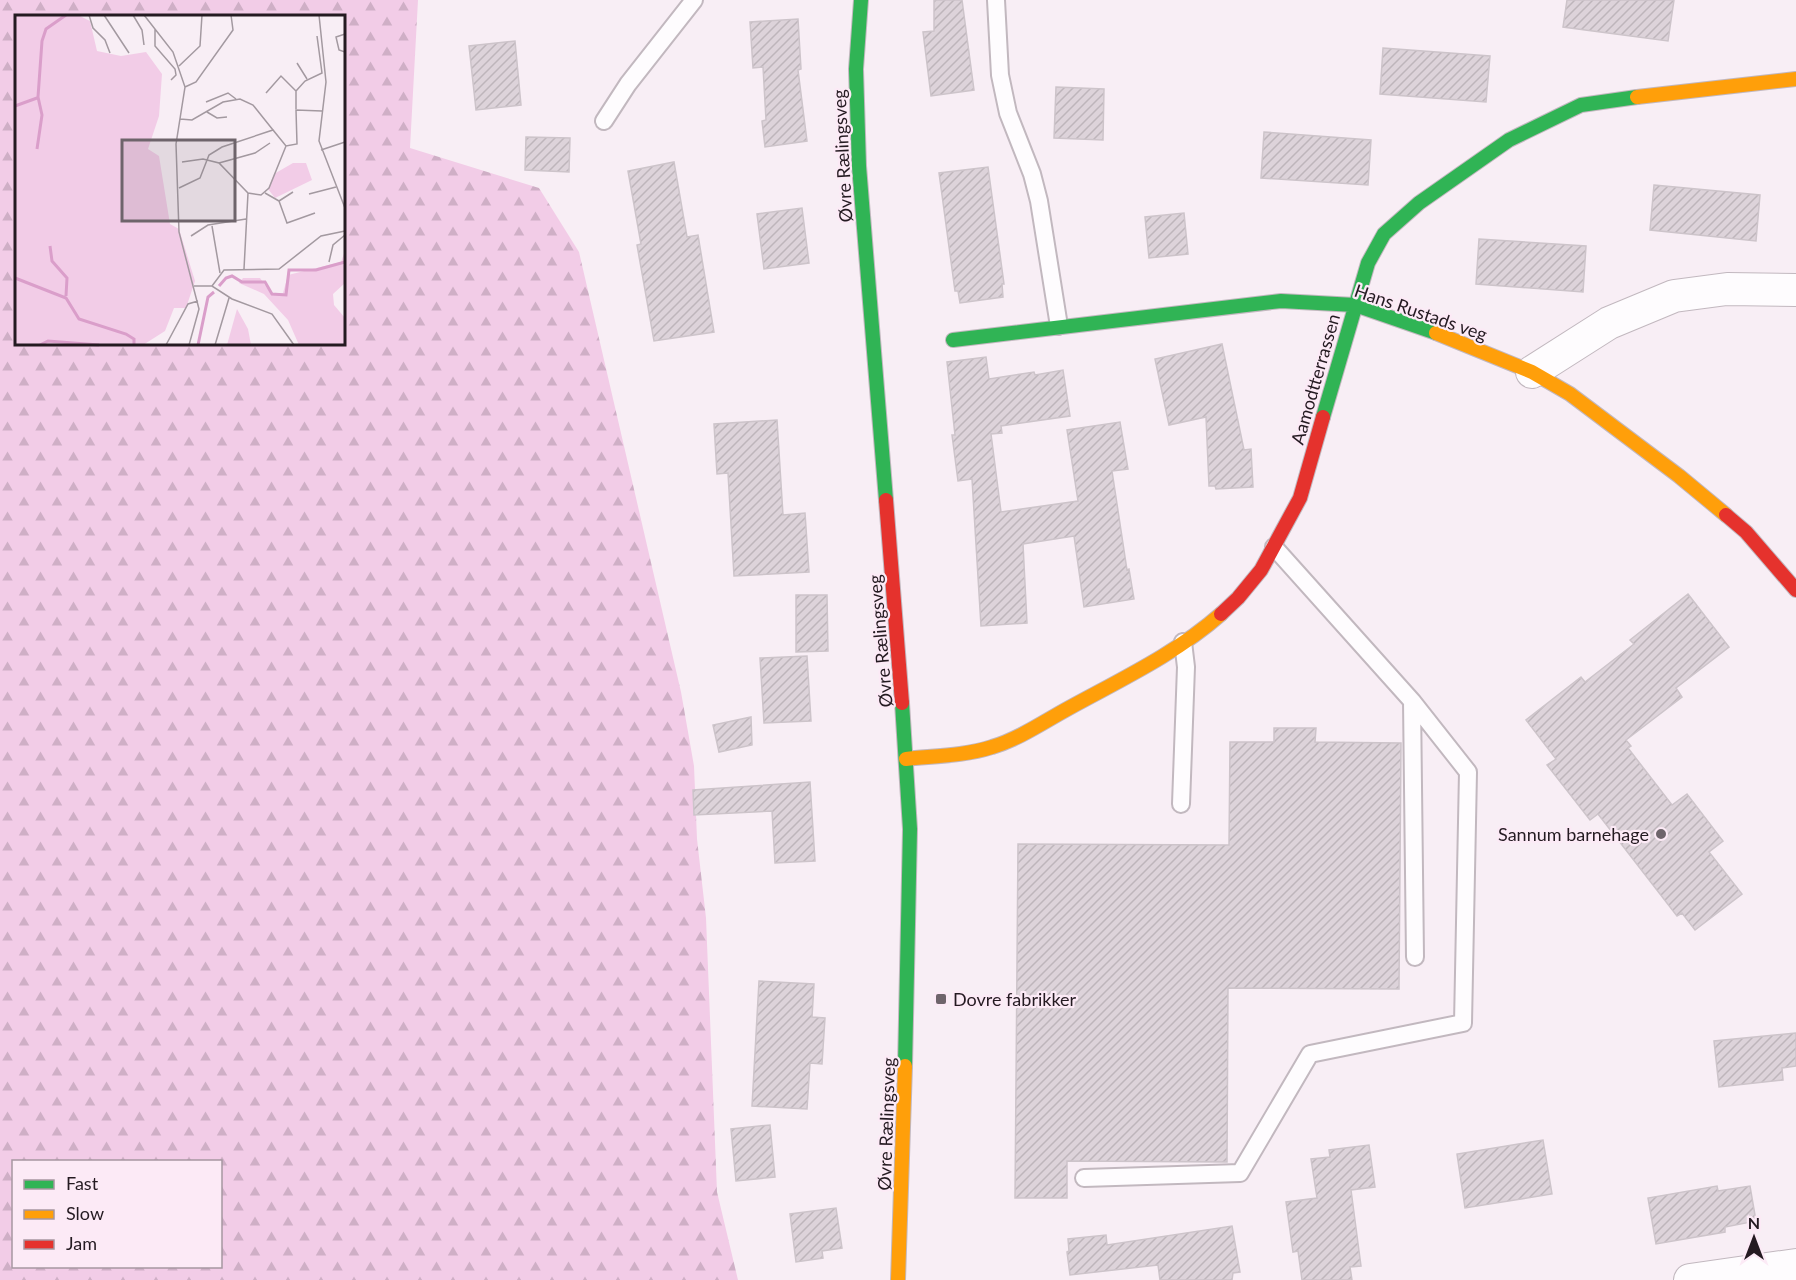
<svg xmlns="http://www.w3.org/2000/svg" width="1796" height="1280" font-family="Lato,sans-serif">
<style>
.forest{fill:url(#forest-firs);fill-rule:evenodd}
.building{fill:url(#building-hatch);stroke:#cdc4ca;stroke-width:1.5}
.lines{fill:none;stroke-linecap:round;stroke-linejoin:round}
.lane-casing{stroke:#c2b8bf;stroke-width:20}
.street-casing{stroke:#c2b8bf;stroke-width:34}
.fast-casing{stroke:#c2b8bf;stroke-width:16}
.slow-casing{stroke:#c2b8bf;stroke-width:16}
.jam-casing{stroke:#c2b8bf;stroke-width:16}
.lane{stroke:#fefcfe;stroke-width:16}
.street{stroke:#fefcfe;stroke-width:32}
.fast{stroke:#30b455;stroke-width:14}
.slow{stroke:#ff9f0a;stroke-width:14}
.jam{stroke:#e5322d;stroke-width:14}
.poi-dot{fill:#6e646b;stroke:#fceaf6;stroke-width:2}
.labels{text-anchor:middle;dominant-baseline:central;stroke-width:4.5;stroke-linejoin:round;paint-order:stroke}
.street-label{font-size:18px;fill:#241a21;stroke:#fceaf6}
.poi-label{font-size:18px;fill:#241a21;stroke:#fceaf6;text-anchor:end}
.inset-river{fill:none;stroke:#da9eca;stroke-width:3}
.inset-road{fill:none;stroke:#a399a0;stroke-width:1.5}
.view{fill:#6e646b;fill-opacity:0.15;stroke:#6e646b;stroke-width:3}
.inset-edge{fill:none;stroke:#241a21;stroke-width:3}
</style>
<defs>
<pattern id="forest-firs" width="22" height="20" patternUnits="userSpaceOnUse" patternTransform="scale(1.5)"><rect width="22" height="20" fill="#f2cce7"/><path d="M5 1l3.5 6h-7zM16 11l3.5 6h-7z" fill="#cfafc6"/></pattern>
<pattern id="building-hatch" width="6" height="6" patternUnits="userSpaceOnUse" patternTransform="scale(1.5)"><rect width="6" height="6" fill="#ddd3da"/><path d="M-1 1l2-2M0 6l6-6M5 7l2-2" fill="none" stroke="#beb5bb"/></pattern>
</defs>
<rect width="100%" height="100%" fill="#f8eef5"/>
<path class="forest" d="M 0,0 L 418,0 L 410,148 L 539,188 L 579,252 L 681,692 L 694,766 L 697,839 L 706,918 L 717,1192 L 738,1280 L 0,1280 ZM 16,16 L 344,16 L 344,344 L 16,344 ZM 14,1162 L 220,1162 L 220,1266 L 14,1266 Z"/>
<path class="building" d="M 934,0 L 962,0 L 974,90 L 931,96 L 923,32 L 934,31 Z
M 1567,0 L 1674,0 L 1668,41 L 1563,27 Z
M 798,19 L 801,69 L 798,70 L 807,141 L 765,147 L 762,121 L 766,120 L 763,67 L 753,68 L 750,22 Z
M 515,41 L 521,105 L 476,110 L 469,46 Z
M 1383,48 L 1490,56 L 1486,102 L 1380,94 Z
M 1056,87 L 1104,89 L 1103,140 L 1054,138 Z
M 1264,132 L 1371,140 L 1368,185 L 1261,178 Z
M 526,137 L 570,138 L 569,172 L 525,170 Z
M 674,162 L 687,237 L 698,235 L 714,332 L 654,341 L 637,245 L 641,244 L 628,171 Z
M 988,167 L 1004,284 L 1002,284 L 1003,297 L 960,303 L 958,291 L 955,291 L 939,173 Z
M 1654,185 L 1760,195 L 1756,241 L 1650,230 Z
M 802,208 L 809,263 L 764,269 L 757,214 Z
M 1184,213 L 1188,254 L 1149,258 L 1145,217 Z
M 1479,239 L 1586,246 L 1583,292 L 1476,284 Z
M 1222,344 L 1244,450 L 1251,449 L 1253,487 L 1216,489 L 1215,486 L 1209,486 L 1206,417 L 1169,425 L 1155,359 Z
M 986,357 L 989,379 L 1034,372 L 1035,375 L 1063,370 L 1070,416 L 1001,426 L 1002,433 L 991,434 L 1001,512 L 1078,501 L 1067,430 L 1120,422 L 1128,469 L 1112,471 L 1127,570 L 1129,569 L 1134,599 L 1084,607 L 1074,536 L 1023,544 L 1027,623 L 981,626 L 972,479 L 958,481 L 952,435 L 955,435 L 947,362 Z
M 777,420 L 783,515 L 805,513 L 809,572 L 734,576 L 728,473 L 717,474 L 714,424 Z
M 1688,594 L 1729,647 L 1676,688 L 1682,697 L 1626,740 L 1631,746 L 1628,748 L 1672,805 L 1687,794 L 1723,841 L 1709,852 L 1742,894 L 1695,930 L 1682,913 L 1677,916 L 1598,814 L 1590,820 L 1547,765 L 1556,759 L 1526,720 L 1581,677 L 1585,682 L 1634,644 L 1630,640 Z
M 796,595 L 827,595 L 828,651 L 796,652 Z
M 807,656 L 811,721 L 764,723 L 760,658 Z
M 751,717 L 752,745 L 719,752 L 713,725 Z
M 1274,728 L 1316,728 L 1315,742 L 1401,743 L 1399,989 L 1228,988 L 1227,1162 L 1067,1161 L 1067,1198 L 1015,1198 L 1018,844 L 1229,845 L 1230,742 L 1274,742 Z
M 810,782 L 815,861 L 775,863 L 772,811 L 694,815 L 693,790 Z
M 759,981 L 814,984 L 812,1017 L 825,1018 L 822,1064 L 810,1063 L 807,1109 L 752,1106 Z
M 1796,1033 L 1796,1066 L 1782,1068 L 1783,1080 L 1719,1087 L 1714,1041 Z
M 770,1125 L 775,1177 L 736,1181 L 731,1129 Z
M 1543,1140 L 1552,1194 L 1465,1208 L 1457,1154 Z
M 1369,1145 L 1375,1187 L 1351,1190 L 1361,1266 L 1350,1267 L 1352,1280 L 1302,1280 L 1298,1251 L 1293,1252 L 1286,1202 L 1317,1198 L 1311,1159 L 1330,1157 L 1329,1150 Z
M 1717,1186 L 1718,1191 L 1750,1186 L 1756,1221 L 1725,1227 L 1725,1232 L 1656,1244 L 1648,1198 Z
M 836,1208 L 842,1248 L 822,1251 L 823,1258 L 796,1262 L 790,1214 Z
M 1232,1226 L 1240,1272 L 1233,1273 L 1232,1280 L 1160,1280 L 1158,1265 L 1070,1275 L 1067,1252 L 1069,1251 L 1068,1239 L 1106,1235 L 1107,1245 Z"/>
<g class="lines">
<g class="lane-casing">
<path id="lane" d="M 996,0 L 1000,75 L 1008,113 L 1032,174 L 1039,201 L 1059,326
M 604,121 L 628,84 L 694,0
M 1412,701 L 1415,957
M 1181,804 L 1186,667 L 1183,642
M 1084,1178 L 1240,1173 L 1310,1054 L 1463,1023 L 1468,772 L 1412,701 L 1274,547"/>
</g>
<g class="street-casing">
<path id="street" d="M 1532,372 L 1609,323 L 1674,296 L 1727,289 L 1796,290
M 1690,1280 L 1796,1265"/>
</g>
<g class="fast-casing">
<path id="fast" d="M 861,0 L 856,69 L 859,166 L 886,500
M 953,340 L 1281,301 L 1355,305 L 1436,333
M 1323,417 L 1368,263 L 1384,234 L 1419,203 L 1509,140 L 1581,105 L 1637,97
M 902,703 L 910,829 L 905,1066"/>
</g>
<g class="slow-casing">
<path id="slow" d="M 1637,97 L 1796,79
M 1436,333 L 1532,372 L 1570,394 L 1679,476 L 1726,515
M 906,759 C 934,756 964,756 992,747 C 1019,739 1045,721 1069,708 C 1120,680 1177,653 1221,614
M 898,1280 L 905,1066"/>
</g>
<g class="jam-casing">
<path id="jam" d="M 886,500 L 902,703
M 1726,515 L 1746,532 L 1796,590
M 1221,614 L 1238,598 L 1261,570 L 1300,498 L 1323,417"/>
</g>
<use href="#lane" class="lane"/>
<use href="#street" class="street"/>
<use href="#fast" class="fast"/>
<use href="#slow" class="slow"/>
<use href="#jam" class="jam"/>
</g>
<g class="poi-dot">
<circle cx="1661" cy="834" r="6"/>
<rect x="935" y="993" width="12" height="12" rx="3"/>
</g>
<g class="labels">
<g class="street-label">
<text transform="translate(842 156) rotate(-93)">Øvre Rælingsveg</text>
<text transform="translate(1421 312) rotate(19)">Hans Rustads veg</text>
<text transform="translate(1315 379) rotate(-74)">Aamodtterrassen</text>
<text transform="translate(880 641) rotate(-95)">Øvre Rælingsveg</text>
<text transform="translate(886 1124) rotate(-88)">Øvre Rælingsveg</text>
</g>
<g class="poi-label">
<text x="1649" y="834">Sannum barnehage</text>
<text x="953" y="999" text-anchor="start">Dovre fabrikker</text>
</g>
</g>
<g transform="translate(15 15)">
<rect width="330" height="330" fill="#f8eef5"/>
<path d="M 0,0 L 63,0 L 75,6 L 82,36 L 106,41 L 131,37 L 147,59 L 144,101 L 133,134 L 144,141 L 155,209 L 164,214 L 180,266 L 171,293 L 159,293 L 150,316 L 128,330 L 0,330 ZM 278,148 L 291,148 L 297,165 L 260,183 L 253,174 L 259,159 ZM 330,236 L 330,268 L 318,279 L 319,290 L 330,303 L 330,330 L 284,330 L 273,305 L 249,279 L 224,268 L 228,263 L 245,263 L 256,279 L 268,278 L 273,260 L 326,247 ZM 222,294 L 233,314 L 236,330 L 212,330 Z" fill="#f2cce7"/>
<path class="inset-river" d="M 0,91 L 22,83M 22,134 L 27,100 L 23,82 L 27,26 L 31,14 L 51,0M 35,231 L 37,246 L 52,263 L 51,281M 0,263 L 51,283 L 64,304 L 111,319 L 119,324 L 119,330M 204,271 L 211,263 L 217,261 L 227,267 L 250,267 L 257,279 L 271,280 L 274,255 L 301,255 L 330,247M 25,330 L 33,326 L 84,330M 183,330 L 193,282 L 199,277"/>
<path class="inset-road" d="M 74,0 L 78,13 L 90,25 L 95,38M 89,0 L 114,38M 118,0 L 127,15 L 129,30M 129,0 L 158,37 L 170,72 L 161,129 L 164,217 L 184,294 L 174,330M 304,0 L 311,67 L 304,126 L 330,193M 140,14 L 140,31 L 160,54 L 161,60 L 156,65M 330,19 L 321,22 L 324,35 L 330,37M 282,48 L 292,64M 164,51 L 185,31 L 187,0M 170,72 L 181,67 L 218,15 L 216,0M 281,76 L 290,66 L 307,58 L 302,21M 251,78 L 266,61 L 281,76 L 281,94M 191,87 L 213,78 L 221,84M 192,97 L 202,103 L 212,102M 165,104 L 177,105 L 208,87 L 225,84 L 238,90 L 258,115M 306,135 L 330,127M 167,147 L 188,144 L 204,148 L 233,178 L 246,180 L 254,173 L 271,131M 204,148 L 240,138 L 255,128M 164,173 L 185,163 L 194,140 L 207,132 L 258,115 L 271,131 L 282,129 L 281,95 L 307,96M 250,178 L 264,186 L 278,177M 294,179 L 321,172M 264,186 L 272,208 L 300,198M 197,211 L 205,258M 176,221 L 193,210 L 231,204M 314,247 L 318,230 L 330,220M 229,254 L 233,178M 179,271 L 197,271 L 217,284 L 257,299 L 279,330M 197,271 L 209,255 L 264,254 L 306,221 L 330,216M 151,330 L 173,289 L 183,286M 200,330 L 214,283"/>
<path class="view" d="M 107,125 L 220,125 L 220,206 L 107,206 Z"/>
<rect width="330" height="330" class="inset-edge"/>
</g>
<rect x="12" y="1160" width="210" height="108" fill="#fceaf6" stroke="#a697a1" stroke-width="1.5"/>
<rect x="24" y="1180" width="30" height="9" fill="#30b455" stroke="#a697a1" stroke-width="1.5"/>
<text x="66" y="1190" font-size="18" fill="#241a21">Fast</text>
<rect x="24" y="1210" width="30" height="9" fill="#ff9f0a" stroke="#a697a1" stroke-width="1.5"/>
<text x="66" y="1220" font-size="18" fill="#241a21">Slow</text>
<rect x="24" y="1240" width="30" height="9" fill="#e5322d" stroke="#a697a1" stroke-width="1.5"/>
<text x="66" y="1250" font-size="18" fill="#241a21">Jam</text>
<g transform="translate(1754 1238)" stroke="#fceaf6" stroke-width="4.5" paint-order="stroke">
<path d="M0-4.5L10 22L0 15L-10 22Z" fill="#241a21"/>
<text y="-9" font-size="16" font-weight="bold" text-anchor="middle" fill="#241a21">N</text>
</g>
</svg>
